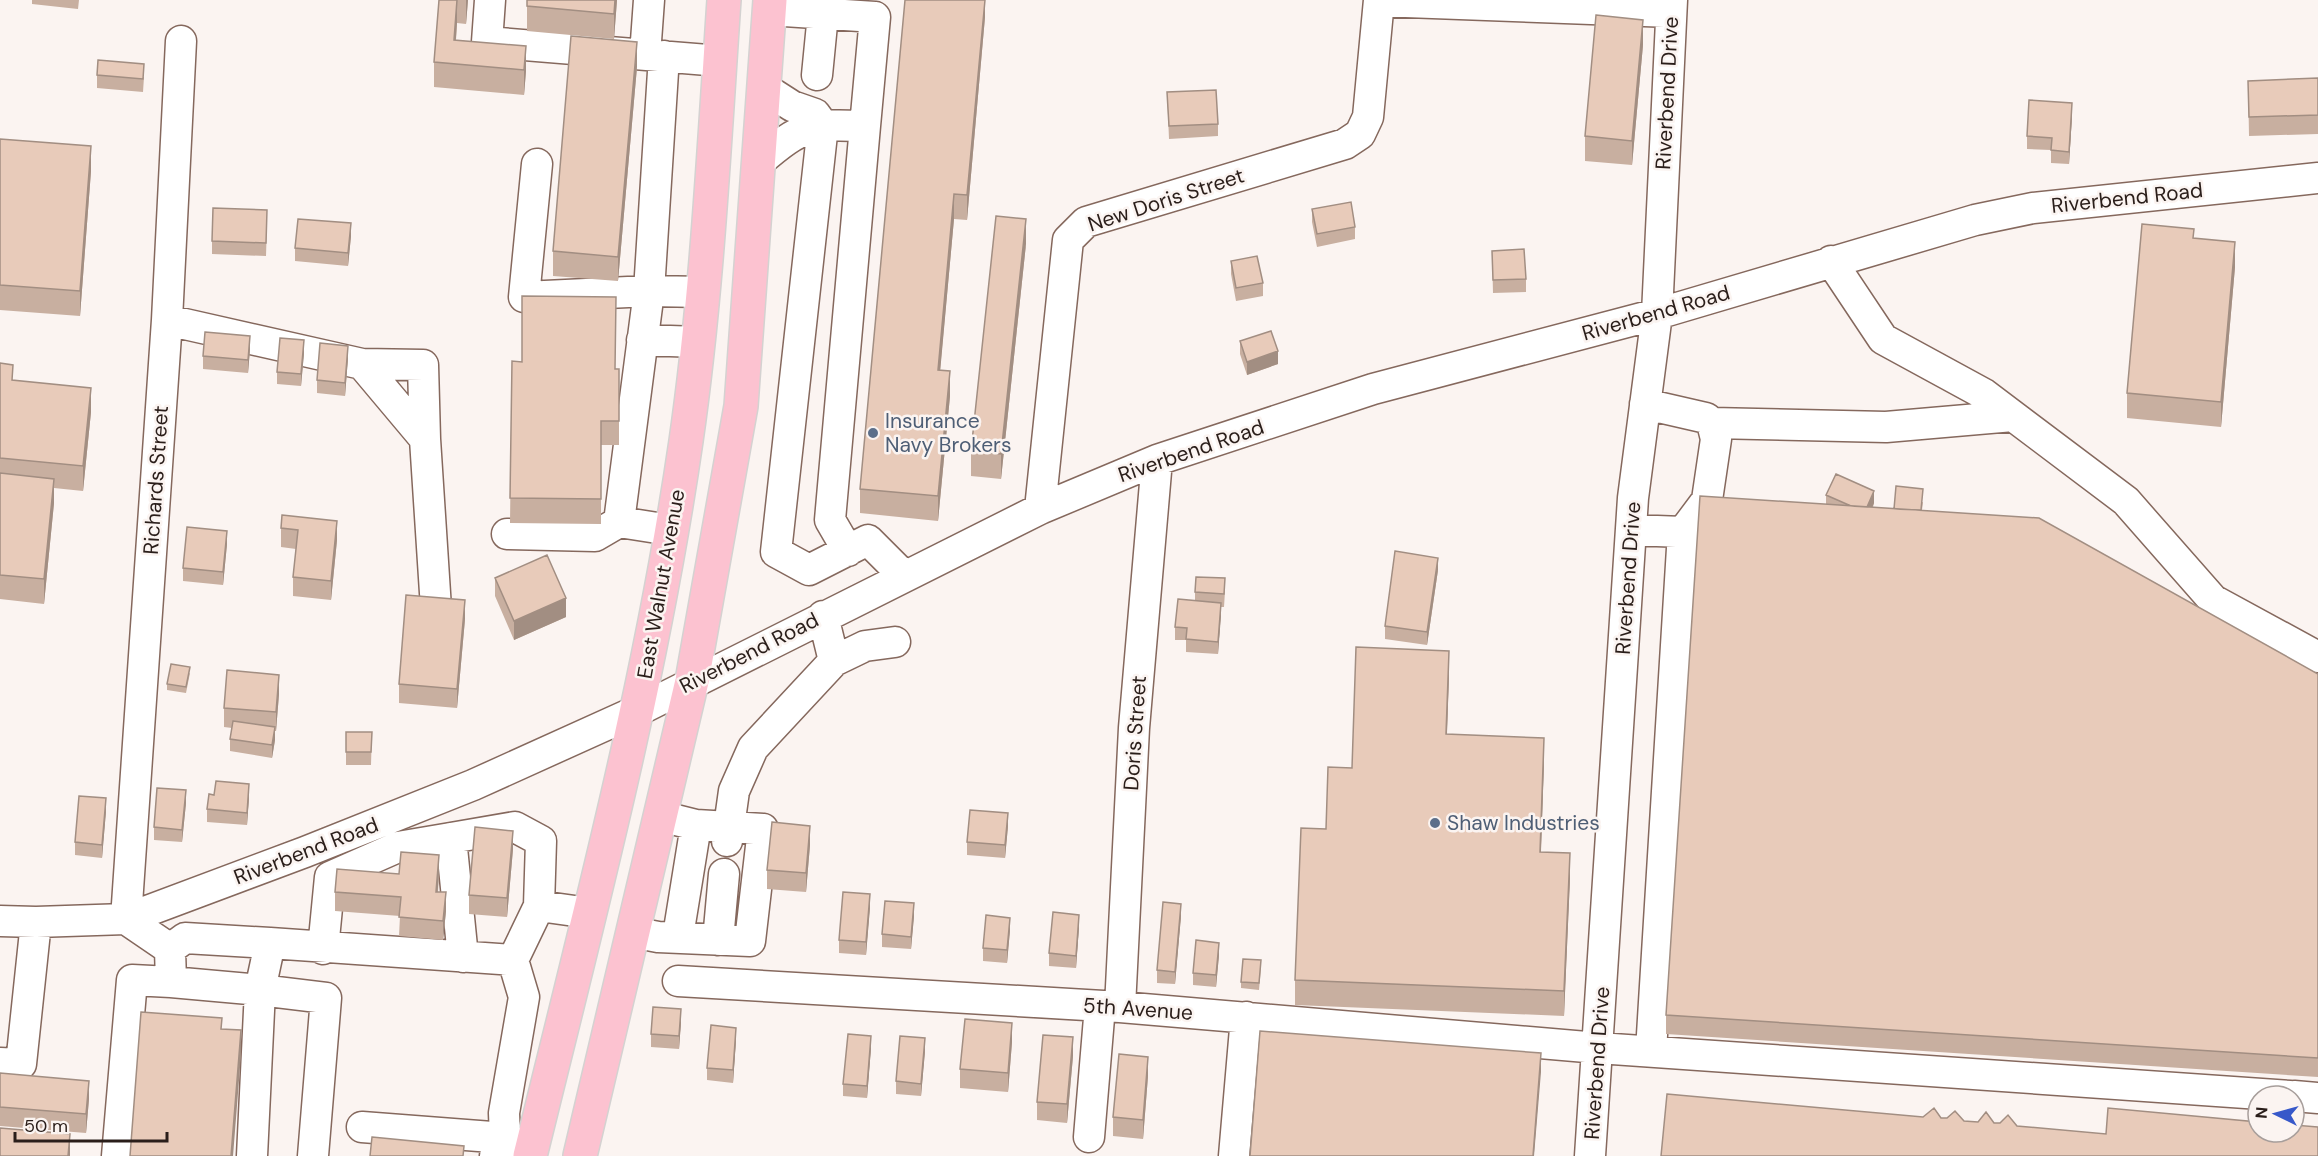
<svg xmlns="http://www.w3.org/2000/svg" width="2318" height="1156" font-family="'DM Sans',sans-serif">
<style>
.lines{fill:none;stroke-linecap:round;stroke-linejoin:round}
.minor-casing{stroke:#85685d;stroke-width:33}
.major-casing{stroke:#d4d2d1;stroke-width:36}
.minor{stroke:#fff;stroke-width:30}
.major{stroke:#fcc2d0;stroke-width:33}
.wall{fill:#c8afa0}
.shaded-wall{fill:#a28e82}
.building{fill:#e8cbba;stroke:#a28e82;stroke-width:1.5}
.service-dot{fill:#5c6f8a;stroke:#fbf4f1;stroke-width:2}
.labels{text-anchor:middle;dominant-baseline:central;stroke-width:5;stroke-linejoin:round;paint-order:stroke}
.street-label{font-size:21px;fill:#2a1e1a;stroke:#fbf4f1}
.service-label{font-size:21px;fill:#4e5e75;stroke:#fbf4f1;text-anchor:start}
</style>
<rect width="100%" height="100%" fill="#fbf4f1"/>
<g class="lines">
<g class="minor-casing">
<path id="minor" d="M 490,0 L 487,42 L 720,61
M 1379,1 L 1671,12
M 645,55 L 649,0
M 664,56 L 649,291 L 619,522 L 670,530
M 817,75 L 823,14
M 764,88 L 792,106 L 815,114 L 823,125 L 776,552 L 809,570 L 868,540 L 904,576
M 760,161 C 802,125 810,124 865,126 L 875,17 L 769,10
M 537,164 L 524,297 L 649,291 L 704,292
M 1831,261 L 1883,339 L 1984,394 L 2126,501 L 2213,600 L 2318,657
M 167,320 L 362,364 L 425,439 L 438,639
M 642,340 L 698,342
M 362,364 L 423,365
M 423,365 L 425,439
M 1645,404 L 1706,418 L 1712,423 L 1716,439 L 1707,500 L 1683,532 L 1651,1051
M 1712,423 L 1886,427 L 2013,416
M 1040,509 L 1068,240 L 1086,222 L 1345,144 L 1360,134 L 1368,117 L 1379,0
M 1631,530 L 1683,532
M 507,534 L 595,536 L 619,522
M 848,551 L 830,520 L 865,126
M 834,661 L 865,646 L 895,642
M 451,838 L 463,957
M 727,841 L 734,791 L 753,748 L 834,661 L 823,616
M 539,906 L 589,913
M 126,919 L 167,320 L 181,41
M 126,919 L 170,949 L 171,982 L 260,990 L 270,943 L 185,938 L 170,949
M 0,921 L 36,922 L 126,919 L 305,852 L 473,785 L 639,710 L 1040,509 L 1157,460 L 1373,389 L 1657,314 L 1975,220 L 2033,208 L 2318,178
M 632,932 L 658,937 L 750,941 L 763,829 L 696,825 L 660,816
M 678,936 L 696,825
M 718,940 L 724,874
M 270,943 L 513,960 L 539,906 L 541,841 L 515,827 L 451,838 L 398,847 L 330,877 L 323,949
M 513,960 L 524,997 L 504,1113 L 505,1138 L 532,1150
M 678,981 L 1120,1007 L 1598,1048 L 2290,1096
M 1120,1007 L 1134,728 L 1157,460
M 0,1063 L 21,1064 L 36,922
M 2294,1096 L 2318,1098
M 362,1127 L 505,1138 L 495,1156
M 1089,1137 L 1100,1006
M 117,1156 L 132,980 L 171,982
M 252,1156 L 260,990 L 326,998 L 313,1156
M 1234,1156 L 1246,1017
M 1590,1156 L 1633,498 L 1657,314 L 1672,0"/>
</g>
<g class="major-casing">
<path id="major" d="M 530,1156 C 588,919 651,683 686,441 C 707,295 714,147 724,0
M 580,1156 L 692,681 L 741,406 L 770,0"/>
</g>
<use href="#minor" class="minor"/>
<use href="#major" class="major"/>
</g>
<path class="wall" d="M 32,0 L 79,0 L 78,9 L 32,4 Z
M 439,0 L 468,0 L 466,24 L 457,23 L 456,40 L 526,71 L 524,95 L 434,87 L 434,62 Z
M 527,0 L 617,0 L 614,39 L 527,31 Z
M 985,0 L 985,17 L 967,220 L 954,219 L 940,370 L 950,396 L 938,521 L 860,513 L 860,489 Z
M 1643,45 L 1632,165 L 1585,161 L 1585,136 Z
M 637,67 L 618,281 L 553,276 L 553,251 Z
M 97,75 L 144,77 L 143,92 L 97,88 Z
M 2318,78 L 2318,134 L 2249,136 L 2248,81 Z
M 1167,92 L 1218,124 L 1218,136 L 1169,139 Z
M 2072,116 L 2069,164 L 2051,163 L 2051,150 L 2027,149 L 2027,136 Z
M 0,139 L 91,171 L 80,316 L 0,310 Z
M 1312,209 L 1355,227 L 1355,239 L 1317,247 L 1312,222 Z
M 267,223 L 266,256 L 212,254 L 212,241 Z
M 351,236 L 348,266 L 295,261 L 295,248 Z
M 2194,238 L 2235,267 L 2221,427 L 2127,418 L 2127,393 Z
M 1026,244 L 1001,479 L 971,476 L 971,451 Z
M 1492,251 L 1526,279 L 1526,292 L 1493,293 Z
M 1231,261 L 1263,283 L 1263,296 L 1236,301 L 1231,274 Z
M 1240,341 L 1278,364 L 1247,375 L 1240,354 Z
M 250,349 L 248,373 L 203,369 L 203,356 Z
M 304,353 L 301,386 L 277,384 L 277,372 Z
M 348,358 L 345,396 L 317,393 L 317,380 Z
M 512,361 L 619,369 L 619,445 L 601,445 L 601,524 L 510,523 Z
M 0,363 L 13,380 L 91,412 L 83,491 L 54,488 L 54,503 L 44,604 L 0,599 Z
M 1826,495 L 1874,503 L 1873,507 L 1894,509 L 1923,502 L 1922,510 L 2318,674 L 2318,1077 L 1666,1034 L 1666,1015 L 1826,504 Z
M 282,515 L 337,540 L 331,600 L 293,596 L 293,577 L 296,549 L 281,547 L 281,528 Z
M 227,544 L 223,585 L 183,581 L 183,568 Z
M 1438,570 L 1427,645 L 1385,639 L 1385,626 Z
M 495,578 L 566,617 L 514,640 L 495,596 Z
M 1225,591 L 1224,607 L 1221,607 L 1218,654 L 1186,652 L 1186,640 L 1175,640 L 1175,627 L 1195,601 L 1195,592 Z
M 465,619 L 457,708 L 399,703 L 399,684 Z
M 190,673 L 186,693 L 167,690 L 167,684 Z
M 1449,675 L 1447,734 L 1544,762 L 1541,852 L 1570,878 L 1564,1016 L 1295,1005 L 1295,980 L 1326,829 L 1352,768 Z
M 279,694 L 276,731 L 275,731 L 275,740 L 272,758 L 230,751 L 230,739 L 232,728 L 224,727 L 224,708 Z
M 346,732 L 372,732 L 371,765 L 346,765 Z
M 249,797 L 247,825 L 207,822 L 207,809 Z
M 186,803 L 182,842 L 154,840 L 154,827 Z
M 106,811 L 102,858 L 75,855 L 75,842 Z
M 1008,826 L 1005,858 L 967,855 L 967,842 Z
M 810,845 L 806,892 L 767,889 L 767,870 Z
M 513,849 L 507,917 L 469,914 L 469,895 Z
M 399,874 L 439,874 L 438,892 L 446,911 L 443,940 L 399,936 L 400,916 L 335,911 L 335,892 Z
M 870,907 L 866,955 L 839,953 L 839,940 Z
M 914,916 L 911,949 L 882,947 L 882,934 Z
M 1181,916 L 1175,984 L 1157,983 L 1157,970 Z
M 1079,927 L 1076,968 L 1049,966 L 1049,953 Z
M 1010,930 L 1007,963 L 983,961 L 983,948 Z
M 1219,955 L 1216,987 L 1193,985 L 1193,973 Z
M 1261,967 L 1259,990 L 1241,988 L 1241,982 Z
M 681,1022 L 679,1049 L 651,1047 L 651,1034 Z
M 736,1040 L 733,1083 L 707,1080 L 707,1068 Z
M 1012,1042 L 1008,1092 L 960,1088 L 960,1069 Z
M 871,1048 L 867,1098 L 843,1096 L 843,1084 Z
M 925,1051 L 921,1096 L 896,1094 L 896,1081 Z
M 1073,1056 L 1067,1123 L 1037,1120 L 1037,1102 Z
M 0,1073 L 89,1099 L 86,1133 L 0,1126 Z
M 1148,1076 L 1143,1139 L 1113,1136 L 1113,1117 Z"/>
<path class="shaded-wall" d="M 457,0 L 457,23 L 454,65 L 454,40 Z
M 466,0 L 468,0 L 466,24 Z
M 615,0 L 617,0 L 614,39 L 614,14 Z
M 985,0 L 985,17 L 967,220 L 967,195 Z
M 1643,20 L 1643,45 L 1632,165 L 1632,141 Z
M 637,42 L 637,67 L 618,281 L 618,257 Z
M 526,46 L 526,71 L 524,95 L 524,70 Z
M 2072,103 L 2072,116 L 2069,164 L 2069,152 Z
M 91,146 L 91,171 L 80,316 L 80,291 Z
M 954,194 L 954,219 L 938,395 L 938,370 Z
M 1026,219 L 1026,244 L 1001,479 L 1001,454 Z
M 351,223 L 351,236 L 348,266 L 348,253 Z
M 2235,242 L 2235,267 L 2221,427 L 2221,402 Z
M 250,336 L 250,349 L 248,373 L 248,360 Z
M 304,340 L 304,353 L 301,386 L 301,374 Z
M 348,346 L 348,358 L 345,396 L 345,383 Z
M 1278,351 L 1278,364 L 1247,375 L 1247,362 Z
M 950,371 L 950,396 L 938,521 L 938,496 Z
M 91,388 L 91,412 L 83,491 L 83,466 Z
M 54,479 L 54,503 L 44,604 L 44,579 Z
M 1874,491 L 1874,503 L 1865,525 L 1865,512 Z
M 337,521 L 337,540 L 331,600 L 331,581 Z
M 227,531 L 227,544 L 223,585 L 223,572 Z
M 1438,558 L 1438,570 L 1427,645 L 1427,632 Z
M 566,598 L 566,617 L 514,640 L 514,621 Z
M 465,600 L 465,619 L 457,708 L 457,689 Z
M 1221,603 L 1221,616 L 1218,654 L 1218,642 Z
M 1449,651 L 1449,675 L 1446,759 L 1446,734 Z
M 279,675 L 279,694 L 276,731 L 276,712 Z
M 275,727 L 275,740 L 272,758 L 272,745 Z
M 1544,738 L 1544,762 L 1540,877 L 1540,852 Z
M 249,784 L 249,797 L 247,825 L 247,813 Z
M 186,790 L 186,803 L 182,842 L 182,830 Z
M 106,798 L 106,811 L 102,858 L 102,845 Z
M 1008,813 L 1008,826 L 1005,858 L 1005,845 Z
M 810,826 L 810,845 L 806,892 L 806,873 Z
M 513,831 L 513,849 L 507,917 L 507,898 Z
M 1570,853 L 1570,878 L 1564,1016 L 1564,991 Z
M 439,855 L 439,874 L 436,911 L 436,892 Z
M 446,892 L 446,911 L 443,940 L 443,921 Z
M 870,894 L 870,907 L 866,955 L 866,942 Z
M 914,903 L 914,916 L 911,949 L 911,937 Z
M 1181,904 L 1181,916 L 1175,984 L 1175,972 Z
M 1079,915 L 1079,927 L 1076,968 L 1076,956 Z
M 1010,918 L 1010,930 L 1007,963 L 1007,950 Z
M 1219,943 L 1219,955 L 1216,987 L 1216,975 Z
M 681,1009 L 681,1022 L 679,1049 L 679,1036 Z
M 1012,1023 L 1012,1042 L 1008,1092 L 1008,1073 Z
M 736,1028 L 736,1040 L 733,1083 L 733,1070 Z
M 241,1030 L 241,1055 L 233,1156 L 231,1156 Z
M 871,1036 L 871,1048 L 867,1098 L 867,1086 Z
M 1073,1037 L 1073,1056 L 1067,1123 L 1067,1104 Z
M 925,1038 L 925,1051 L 921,1096 L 921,1084 Z
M 1541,1053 L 1541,1072 L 1534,1156 L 1533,1156 Z
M 1148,1057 L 1148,1076 L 1143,1139 L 1143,1120 Z
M 89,1081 L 89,1099 L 86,1133 L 86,1114 Z
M 70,1134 L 70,1156 L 68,1156 Z"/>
<path class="building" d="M 439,0 L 457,0 L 454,40 L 526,46 L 524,70 L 434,62 Z
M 527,0 L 615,0 L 614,14 L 527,6 Z
M 905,0 L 985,0 L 967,195 L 954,194 L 938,370 L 950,371 L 938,496 L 860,489 Z
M 1596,15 L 1643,20 L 1632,141 L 1585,136 Z
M 571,36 L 637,42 L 618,257 L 553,251 Z
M 98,60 L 144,64 L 143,79 L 97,75 Z
M 2318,78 L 2318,115 L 2249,117 L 2248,81 Z
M 1216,90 L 1218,124 L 1169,126 L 1167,92 Z
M 2029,100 L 2072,103 L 2069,152 L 2051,150 L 2052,138 L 2027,136 Z
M 0,139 L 91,146 L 80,291 L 0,285 Z
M 1351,202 L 1355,227 L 1317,234 L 1312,209 Z
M 213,208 L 267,210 L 266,243 L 212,241 Z
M 996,216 L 1026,219 L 1001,454 L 971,451 Z
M 298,219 L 351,223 L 348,253 L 295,248 Z
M 2142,224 L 2194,229 L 2193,238 L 2235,242 L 2221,402 L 2127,393 Z
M 1524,249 L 1526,279 L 1493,280 L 1492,251 Z
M 1257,256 L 1263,283 L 1236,288 L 1231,261 Z
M 522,296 L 616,297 L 615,369 L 619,369 L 619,421 L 601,421 L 601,499 L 510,498 L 512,361 L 522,362 Z
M 1271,331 L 1278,351 L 1247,362 L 1240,341 Z
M 205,332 L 250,336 L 248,360 L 203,356 Z
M 280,338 L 304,340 L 301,374 L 277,372 Z
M 320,343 L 348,346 L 345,383 L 317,380 Z
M 0,363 L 13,365 L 12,380 L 91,388 L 83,466 L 0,458 Z
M 0,473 L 54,479 L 44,579 L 0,575 Z
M 1836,474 L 1874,491 L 1867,507 L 1851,506 L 1826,495 Z
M 1896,486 L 1923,489 L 1921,510 L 1894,509 Z
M 1700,496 L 2039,518 L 2318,674 L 2318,1058 L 1666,1015 Z
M 282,515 L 337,521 L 331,581 L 293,577 L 298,530 L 281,528 Z
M 187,527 L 227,531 L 223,572 L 183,568 Z
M 1395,551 L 1438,558 L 1427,632 L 1385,626 Z
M 547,555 L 566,598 L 514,621 L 495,578 Z
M 1196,577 L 1225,578 L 1224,594 L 1195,592 Z
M 406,595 L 465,600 L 457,689 L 399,684 Z
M 1178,599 L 1221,603 L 1218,642 L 1186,639 L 1187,628 L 1175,627 Z
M 1356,647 L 1449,651 L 1446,734 L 1544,738 L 1540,852 L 1570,853 L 1564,991 L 1295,980 L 1301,828 L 1326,829 L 1328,767 L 1352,768 Z
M 171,664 L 190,667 L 186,687 L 167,684 Z
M 227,670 L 279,675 L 276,712 L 224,708 Z
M 233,721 L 275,727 L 272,745 L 230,739 Z
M 346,732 L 372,732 L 371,752 L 346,752 Z
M 216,781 L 249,784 L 247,813 L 207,809 L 209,794 L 214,795 Z
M 157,788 L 186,790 L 182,830 L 154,827 Z
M 79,796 L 106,798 L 102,845 L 75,842 Z
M 970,810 L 1008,813 L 1005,845 L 967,842 Z
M 772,822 L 810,826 L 806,873 L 767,870 Z
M 475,827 L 513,831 L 507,898 L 469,895 Z
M 401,852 L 439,855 L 436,892 L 446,892 L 443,921 L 399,917 L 401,897 L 335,892 L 337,869 L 399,874 Z
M 843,892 L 870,894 L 866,942 L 839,940 Z
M 885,901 L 914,903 L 911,937 L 882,934 Z
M 1163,902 L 1181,904 L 1175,972 L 1157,970 Z
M 1053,912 L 1079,915 L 1076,956 L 1049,953 Z
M 986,915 L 1010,918 L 1007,950 L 983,948 Z
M 1196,940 L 1219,943 L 1216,975 L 1193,973 Z
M 1243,959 L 1261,960 L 1259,983 L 1241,982 Z
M 653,1007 L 681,1009 L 679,1036 L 651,1034 Z
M 141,1012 L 222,1018 L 221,1029 L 241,1030 L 231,1156 L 130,1156 Z
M 965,1019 L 1012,1023 L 1008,1073 L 960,1069 Z
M 711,1025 L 736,1028 L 733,1070 L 707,1068 Z
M 1260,1031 L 1541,1053 L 1533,1156 L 1250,1156 Z
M 848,1034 L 871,1036 L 867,1086 L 843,1084 Z
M 1043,1035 L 1073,1037 L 1067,1104 L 1037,1102 Z
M 900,1036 L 925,1038 L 921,1084 L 896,1081 Z
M 1119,1054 L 1148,1057 L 1143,1120 L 1113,1117 Z
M 0,1073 L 89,1081 L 86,1114 L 0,1107 Z
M 1667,1094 L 1923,1117 L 1934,1108 L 1941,1118 L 1947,1118 L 1955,1111 L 1964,1121 L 1978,1122 L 1986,1112 L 1994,1123 L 2000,1123 L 2008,1115 L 2017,1126 L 2106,1134 L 2108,1108 L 2258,1122 L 2258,1132 L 2294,1132 L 2294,1125 L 2318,1127 L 2318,1156 L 1661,1156 Z
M 0,1128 L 70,1134 L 68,1156 L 0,1156 Z
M 372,1137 L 464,1146 L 463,1156 L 370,1156 Z"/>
<g class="service-dot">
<circle cx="873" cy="433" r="6"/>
<circle cx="1435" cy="823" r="6"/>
</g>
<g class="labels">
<g class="street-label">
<text transform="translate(1667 93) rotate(-87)">Riverbend Drive</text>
<text transform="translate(2127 198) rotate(-6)">Riverbend Road</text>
<text transform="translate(1166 200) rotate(-18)">New Doris Street</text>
<text transform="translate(1656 313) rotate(-16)">Riverbend Road</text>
<text transform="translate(1191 451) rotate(-19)">Riverbend Road</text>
<text transform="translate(156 480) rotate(-86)">Richards Street</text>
<text transform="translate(1628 578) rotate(-86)">Riverbend Drive</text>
<text transform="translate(661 584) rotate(-80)">East Walnut Avenue</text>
<text transform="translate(749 653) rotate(-27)">Riverbend Road</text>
<text transform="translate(1135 733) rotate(-86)">Doris Street</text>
<text transform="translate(306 851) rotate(-21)">Riverbend Road</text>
<text transform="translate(1138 1009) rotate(4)">5th Avenue</text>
<text transform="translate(1597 1063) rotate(-86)">Riverbend Drive</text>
</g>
<g class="service-label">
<text x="885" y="421">Insurance<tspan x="885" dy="24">Navy Brokers</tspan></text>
<text x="1447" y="823">Shaw Industries</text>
</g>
</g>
<g transform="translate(2276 1114) rotate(275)"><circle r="28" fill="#fbf4f1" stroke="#a79e9b" stroke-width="1.5"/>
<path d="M0-4.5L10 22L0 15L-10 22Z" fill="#3758c9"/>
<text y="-9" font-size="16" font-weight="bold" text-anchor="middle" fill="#2a1e1a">N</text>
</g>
<path d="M15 1132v9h152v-9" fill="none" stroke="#2a1e1a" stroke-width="3"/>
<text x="24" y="1132" font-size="18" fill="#2a1e1a" stroke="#fbf4f1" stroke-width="4.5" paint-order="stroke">50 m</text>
</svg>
